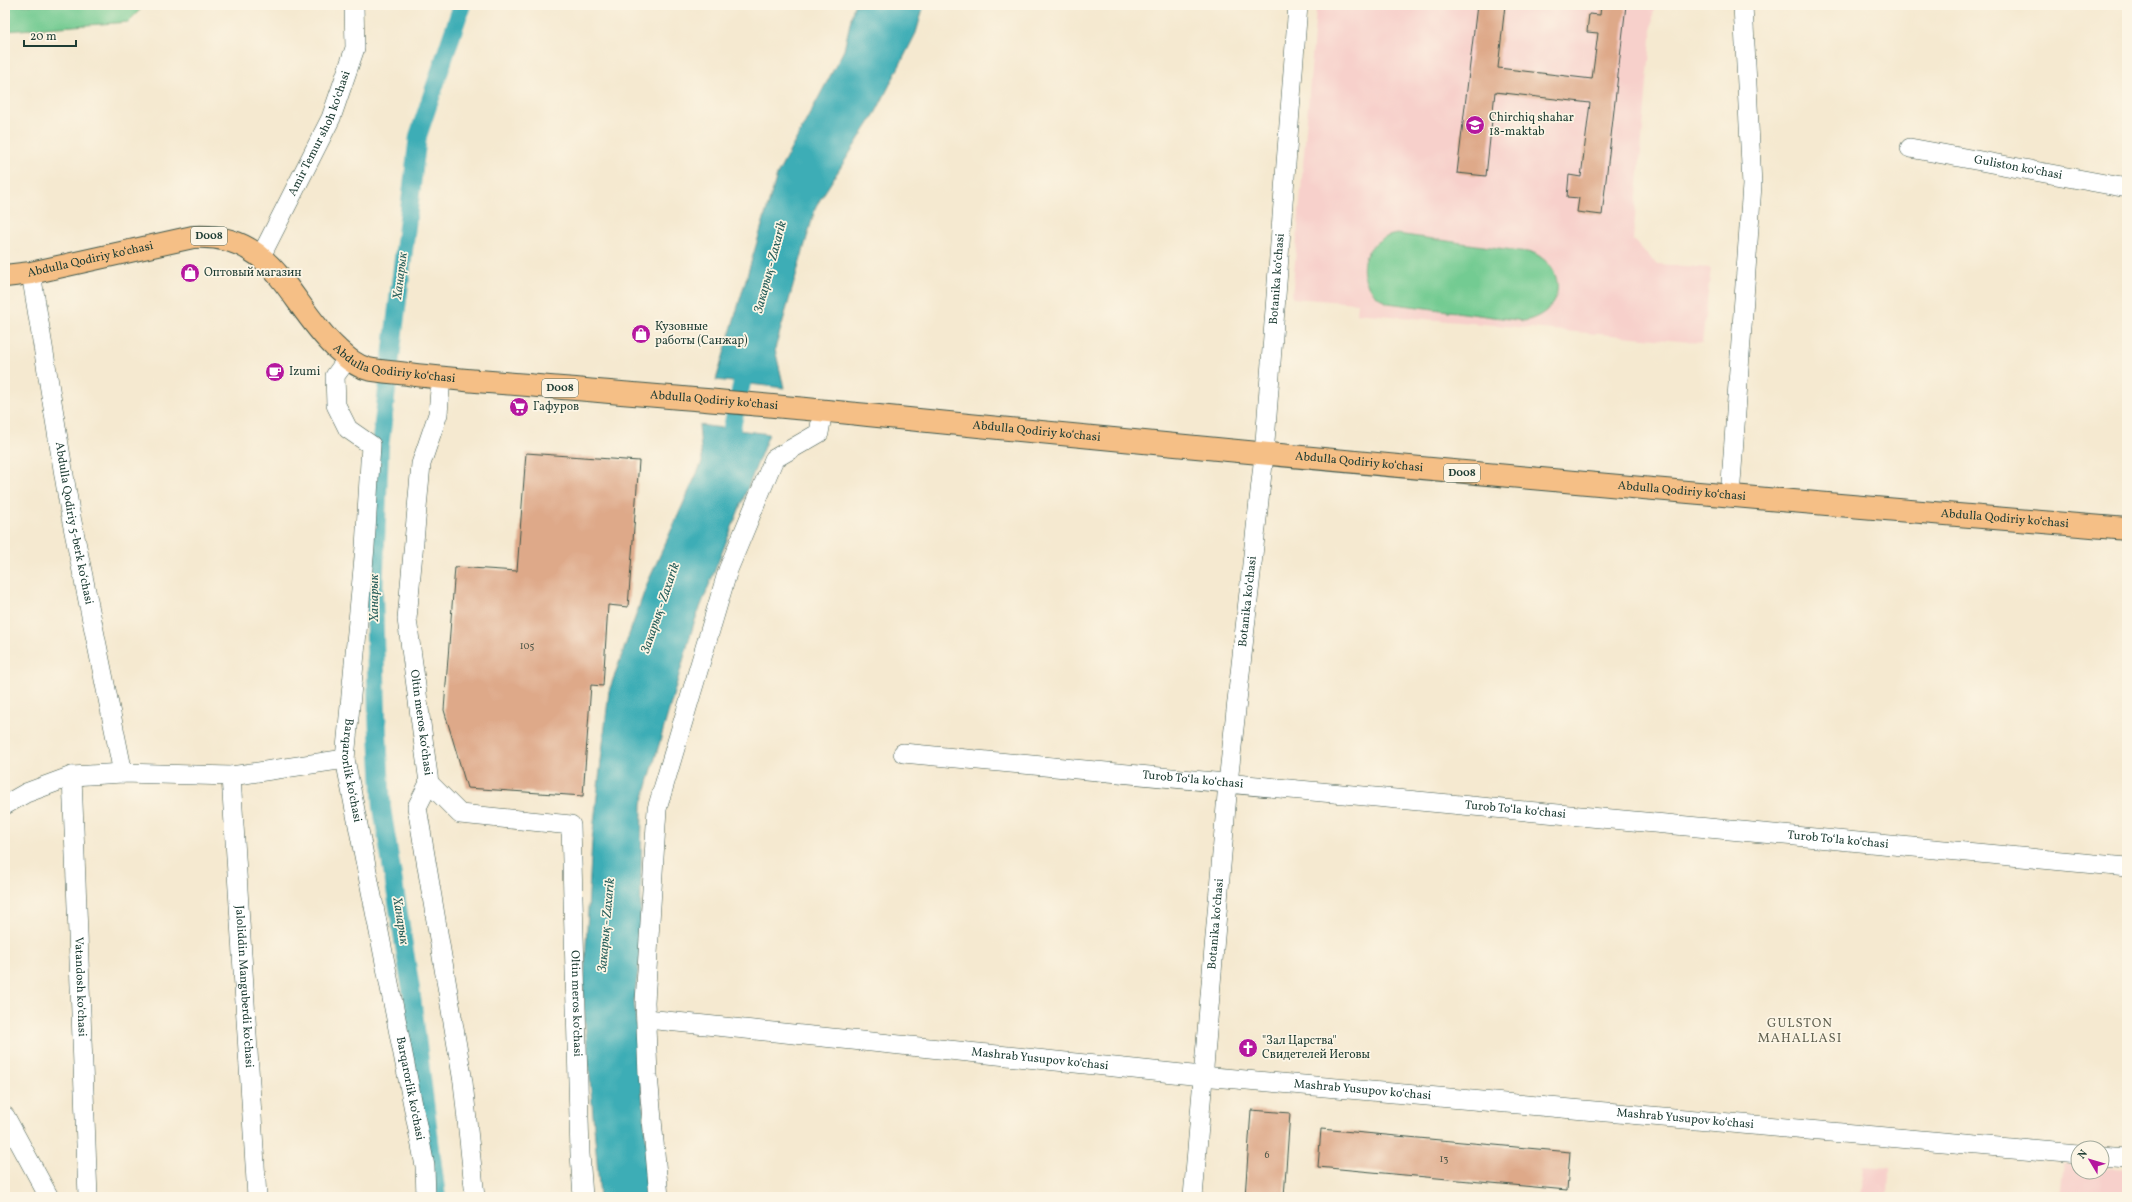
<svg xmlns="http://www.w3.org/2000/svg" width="2132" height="1202" font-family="Vollkorn,serif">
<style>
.built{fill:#f7d0cb}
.green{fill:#73cb92;stroke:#498463}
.water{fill:#3cadb6;stroke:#2e7575}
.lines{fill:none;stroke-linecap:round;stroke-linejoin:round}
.canal{stroke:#3cadb6;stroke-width:18}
.building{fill:#dea989}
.minor-casing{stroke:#3f574b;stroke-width:20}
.primary-casing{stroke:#3f574b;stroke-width:24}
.minor{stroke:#fff;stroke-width:19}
.primary{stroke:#f5bf86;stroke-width:22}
.labels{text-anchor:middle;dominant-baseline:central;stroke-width:3.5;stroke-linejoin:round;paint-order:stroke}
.number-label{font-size:10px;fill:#4f5849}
.shield{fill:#fcf5e5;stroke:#617469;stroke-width:1}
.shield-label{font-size:11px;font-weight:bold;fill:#1f3d34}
.poi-label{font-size:12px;fill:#1f3d34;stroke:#fcf5e5;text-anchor:start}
.street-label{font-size:12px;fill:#1f3d34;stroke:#fcf5e5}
.water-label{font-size:13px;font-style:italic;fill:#285f5b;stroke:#fcf5e5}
.neighbourhood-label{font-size:13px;letter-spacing:1px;fill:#626352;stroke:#fcf5e5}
</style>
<rect width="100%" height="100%" fill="#fcf5e5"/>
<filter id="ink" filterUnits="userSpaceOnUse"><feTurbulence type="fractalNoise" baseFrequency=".025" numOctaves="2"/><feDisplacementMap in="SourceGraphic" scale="8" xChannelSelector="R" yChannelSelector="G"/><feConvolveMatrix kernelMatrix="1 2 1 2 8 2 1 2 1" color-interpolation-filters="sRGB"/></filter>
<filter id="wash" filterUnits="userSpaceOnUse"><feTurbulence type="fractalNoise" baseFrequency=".012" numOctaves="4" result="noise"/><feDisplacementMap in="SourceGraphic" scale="16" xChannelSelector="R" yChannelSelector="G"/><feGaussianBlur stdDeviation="0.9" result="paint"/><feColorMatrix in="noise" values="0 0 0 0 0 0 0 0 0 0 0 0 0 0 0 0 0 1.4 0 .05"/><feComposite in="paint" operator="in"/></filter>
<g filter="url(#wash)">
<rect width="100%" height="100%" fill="#f5e9d0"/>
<path class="built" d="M 1379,5 L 1654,5 L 1633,240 L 1657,264 L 1711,268 L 1702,343 L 1356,313 L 1357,303 L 1292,298 L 1316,9 Z
M 2064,1163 L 2078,1164 L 2078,1172 L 2102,1172 L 2102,1167 L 2127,1169 L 2127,1197 L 2060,1197 Z
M 1864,1166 L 1889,1168 L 1888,1197 L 1861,1197 Z"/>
<path class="green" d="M 5,5 L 145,5 L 128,22 L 5,31 Z
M 1397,234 L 1534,253 C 1569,271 1564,313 1524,321 L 1388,303 C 1351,285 1357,241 1397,234 Z"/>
<path class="water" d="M 854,5 L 924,5 L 916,33 L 876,112 L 816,206 L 775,349 L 784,388 L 716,380 L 777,175 L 844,50 Z
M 699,425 L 769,434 L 694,623 L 642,804 L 640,960 L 634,999 L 651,1197 L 600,1197 L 583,998 L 592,840 L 609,691 L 647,584 L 702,462 Z"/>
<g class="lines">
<path class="canal" d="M 726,454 L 747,360
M 437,1197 L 411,989 L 382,808 L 377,715 L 374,593 L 380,447 L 418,136 L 462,5"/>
</g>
<g id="blocks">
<path class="building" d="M 1477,5 L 1505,5 L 1498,68 L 1592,79 L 1598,33 L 1587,32 L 1589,14 L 1600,15 L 1601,5 L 1626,5 L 1602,215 L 1577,212 L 1579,198 L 1567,197 L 1569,175 L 1581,177 L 1590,103 L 1495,92 L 1486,176 L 1457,173 Z
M 526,453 L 639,461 L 628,607 L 608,605 L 603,686 L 591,685 L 583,796 L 467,788 L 444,710 L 455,567 L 517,571 Z
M 1251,1110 L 1290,1113 L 1284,1197 L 1245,1197 Z
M 1321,1129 L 1570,1152 L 1567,1190 L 1318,1167 Z"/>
</g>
</g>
<g filter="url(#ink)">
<use href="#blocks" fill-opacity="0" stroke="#3f574b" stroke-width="1"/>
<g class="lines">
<g class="minor-casing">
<g id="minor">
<path id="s1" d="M 1910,148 L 2127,188"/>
<path id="s2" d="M 261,256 L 331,118 L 355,48 L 354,5"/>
<path id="s3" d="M 31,273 L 70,512 L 123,773"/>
<path id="s4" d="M 348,358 L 335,376 L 336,405 L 348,429 L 371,445 L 365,547 L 345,759 L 425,1166 L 426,1197"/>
<path id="s5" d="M 441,378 L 438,414 L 421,464 L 407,619 L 429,783 L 460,814 L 571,825 L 580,1154 L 583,1197"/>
<path d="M 1730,497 L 1752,185 L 1743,5"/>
<path id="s6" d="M 903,753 L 2127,867"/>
<path id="s7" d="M 72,776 L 88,1197"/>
<path id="s8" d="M 231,776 L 257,1197"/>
<path d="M 429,783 L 417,807 L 463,1082 L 475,1197"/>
<path d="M 5,805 L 26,793 L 72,776 L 123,773 L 231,776 L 345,759"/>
<path id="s9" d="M 647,1019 L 1202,1076 L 2078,1154"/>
<path d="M 5,1116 L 49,1197"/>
<path d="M 2102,1156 L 2127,1158"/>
<path d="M 659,1197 L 648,1075 L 645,1002 L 657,809 L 728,570 L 774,459 L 819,433 L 823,410"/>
<path id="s10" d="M 1193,1197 L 1228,783 L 1264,455 L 1298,5"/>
</g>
</g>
<g class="primary-casing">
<g id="primary">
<path id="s11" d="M 5,276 L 31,273 L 193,237 C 274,232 287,301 335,347 C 345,356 355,366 368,369 C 381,372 395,372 408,374 C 448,379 488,382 528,385 C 641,395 754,403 868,415 C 1287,457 1707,495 2127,529"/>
</g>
</g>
<use href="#minor" class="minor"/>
<use href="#primary" class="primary"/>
</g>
</g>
<defs>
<g id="school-disc" transform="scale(1)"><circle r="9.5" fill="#b5179e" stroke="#fcf5e5"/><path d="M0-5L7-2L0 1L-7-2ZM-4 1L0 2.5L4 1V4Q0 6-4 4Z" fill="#fff"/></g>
<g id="shop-disc" transform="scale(1)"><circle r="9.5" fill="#b5179e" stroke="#fcf5e5"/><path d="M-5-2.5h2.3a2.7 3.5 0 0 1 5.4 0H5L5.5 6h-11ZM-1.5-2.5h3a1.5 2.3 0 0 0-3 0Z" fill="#fff"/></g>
<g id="cafe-disc" transform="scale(1)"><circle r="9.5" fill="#b5179e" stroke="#fcf5e5"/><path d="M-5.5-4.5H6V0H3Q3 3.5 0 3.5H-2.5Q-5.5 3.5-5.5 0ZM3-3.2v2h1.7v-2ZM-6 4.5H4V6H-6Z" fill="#fff"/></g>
<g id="supermarket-disc" transform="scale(1)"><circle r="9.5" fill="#b5179e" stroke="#fcf5e5"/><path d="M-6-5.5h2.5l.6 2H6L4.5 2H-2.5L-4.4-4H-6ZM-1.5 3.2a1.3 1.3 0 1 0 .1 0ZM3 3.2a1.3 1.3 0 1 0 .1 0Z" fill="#fff"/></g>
<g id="church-disc" transform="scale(1)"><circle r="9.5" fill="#b5179e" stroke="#fcf5e5"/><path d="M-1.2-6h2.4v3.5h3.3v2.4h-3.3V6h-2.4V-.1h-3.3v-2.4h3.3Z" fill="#fff"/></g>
</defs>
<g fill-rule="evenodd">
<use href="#school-disc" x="1475" y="125"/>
<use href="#shop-disc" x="190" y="273"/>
<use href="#shop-disc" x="641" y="334"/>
<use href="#cafe-disc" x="275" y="372"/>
<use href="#supermarket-disc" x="519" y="407"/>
<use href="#church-disc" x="1248" y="1048"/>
</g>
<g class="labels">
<g class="number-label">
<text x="527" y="646">105</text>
<text x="1267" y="1155">6</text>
<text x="1444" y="1159">13</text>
</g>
<g class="shield">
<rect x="191" y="227" width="36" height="18" rx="3"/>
<rect x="542" y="379" width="36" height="18" rx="3"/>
<rect x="1444" y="464" width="36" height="18" rx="3"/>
</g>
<g class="shield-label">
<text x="209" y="236">D008</text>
<text x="560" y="388">D008</text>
<text x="1462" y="473">D008</text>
</g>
<g class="poi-label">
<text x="1489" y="118">Chirchiq shahar<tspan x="1489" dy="14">18-maktab</tspan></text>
<text x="204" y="273">Оптовый магазин</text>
<text x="655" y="327">Кузовные<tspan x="655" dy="14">работы (Санжар)</tspan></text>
<text x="289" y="372">Izumi</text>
<text x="533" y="407">Гафуров</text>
<text x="1262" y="1041">"Зал Царства"<tspan x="1262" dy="14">Свидетелей Иеговы</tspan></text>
</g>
<g class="street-label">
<text stroke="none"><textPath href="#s2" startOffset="136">Amir Temur shoh ko‘chasi</textPath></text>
<text stroke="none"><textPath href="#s1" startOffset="110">Guliston ko‘chasi</textPath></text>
<text stroke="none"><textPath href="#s11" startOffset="87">Abdulla Qodiriy ko‘chasi</textPath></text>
<text stroke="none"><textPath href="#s10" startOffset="922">Botanika ko‘chasi</textPath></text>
<text stroke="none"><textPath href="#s11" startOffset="445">Abdulla Qodiriy ko‘chasi</textPath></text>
<text stroke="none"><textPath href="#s11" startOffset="769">Abdulla Qodiriy ko‘chasi</textPath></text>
<text stroke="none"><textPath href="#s11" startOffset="1093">Abdulla Qodiriy ko‘chasi</textPath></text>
<text stroke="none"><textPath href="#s11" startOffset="1417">Abdulla Qodiriy ko‘chasi</textPath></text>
<text stroke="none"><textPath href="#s11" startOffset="1741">Abdulla Qodiriy ko‘chasi</textPath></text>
<text stroke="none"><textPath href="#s11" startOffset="2065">Abdulla Qodiriy ko‘chasi</textPath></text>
<text stroke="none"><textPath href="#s3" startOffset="254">Abdulla Qodiriy 5-berk ko‘chasi</textPath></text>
<text stroke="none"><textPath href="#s10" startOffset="598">Botanika ko‘chasi</textPath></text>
<text stroke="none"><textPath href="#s5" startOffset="349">Oltin meros ko‘chasi</textPath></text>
<text stroke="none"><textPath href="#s4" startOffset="433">Barqarorlik ko‘chasi</textPath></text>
<text stroke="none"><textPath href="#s6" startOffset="291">Turob To‘la ko‘chasi</textPath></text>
<text stroke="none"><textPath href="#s6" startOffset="615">Turob To‘la ko‘chasi</textPath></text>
<text stroke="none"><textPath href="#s6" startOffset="939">Turob To‘la ko‘chasi</textPath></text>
<text stroke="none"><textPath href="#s10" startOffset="274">Botanika ko‘chasi</textPath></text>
<text stroke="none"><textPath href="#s8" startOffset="211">Jaloliddin Manguberdi ko‘chasi</textPath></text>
<text stroke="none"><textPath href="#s7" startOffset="211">Vatandosh ko‘chasi</textPath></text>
<text stroke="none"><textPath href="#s5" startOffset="744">Oltin meros ko‘chasi</textPath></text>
<text stroke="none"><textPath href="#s9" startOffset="395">Mashrab Yusupov ko‘chasi</textPath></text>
<text stroke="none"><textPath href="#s4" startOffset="757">Barqarorlik ko‘chasi</textPath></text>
<text stroke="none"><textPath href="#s9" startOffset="719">Mashrab Yusupov ko‘chasi</textPath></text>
<text stroke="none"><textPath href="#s9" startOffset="1043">Mashrab Yusupov ko‘chasi</textPath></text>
</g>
<g class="water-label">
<text transform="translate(771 267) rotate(-75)">Закарық - Zaxarik</text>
<text transform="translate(401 276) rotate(-83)">Ханарык</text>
<text transform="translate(375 598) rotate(-90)">Ханарык</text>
<text transform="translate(661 608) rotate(-71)">Закарық - Zaxarik</text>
<text transform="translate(400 921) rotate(81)">Ханарык</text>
<text transform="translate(607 925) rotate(-85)">Закарық - Zaxarik</text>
</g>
<g class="neighbourhood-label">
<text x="1800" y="1024">GULSTON<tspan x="1800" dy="15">MAHALLASI</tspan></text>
</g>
</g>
<rect width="2132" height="1202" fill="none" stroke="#fcf5e5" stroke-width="20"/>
<g transform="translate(2090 1160) rotate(308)"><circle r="19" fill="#fcf5e5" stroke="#a4ab9e"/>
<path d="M0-3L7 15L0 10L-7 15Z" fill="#b5179e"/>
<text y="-6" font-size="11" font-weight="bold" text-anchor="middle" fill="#1f3d34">N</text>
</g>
<path d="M24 40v6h52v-6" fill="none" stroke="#1f3d34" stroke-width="2"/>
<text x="30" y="40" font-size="12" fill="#1f3d34" stroke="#fcf5e5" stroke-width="3" paint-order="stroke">20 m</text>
</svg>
